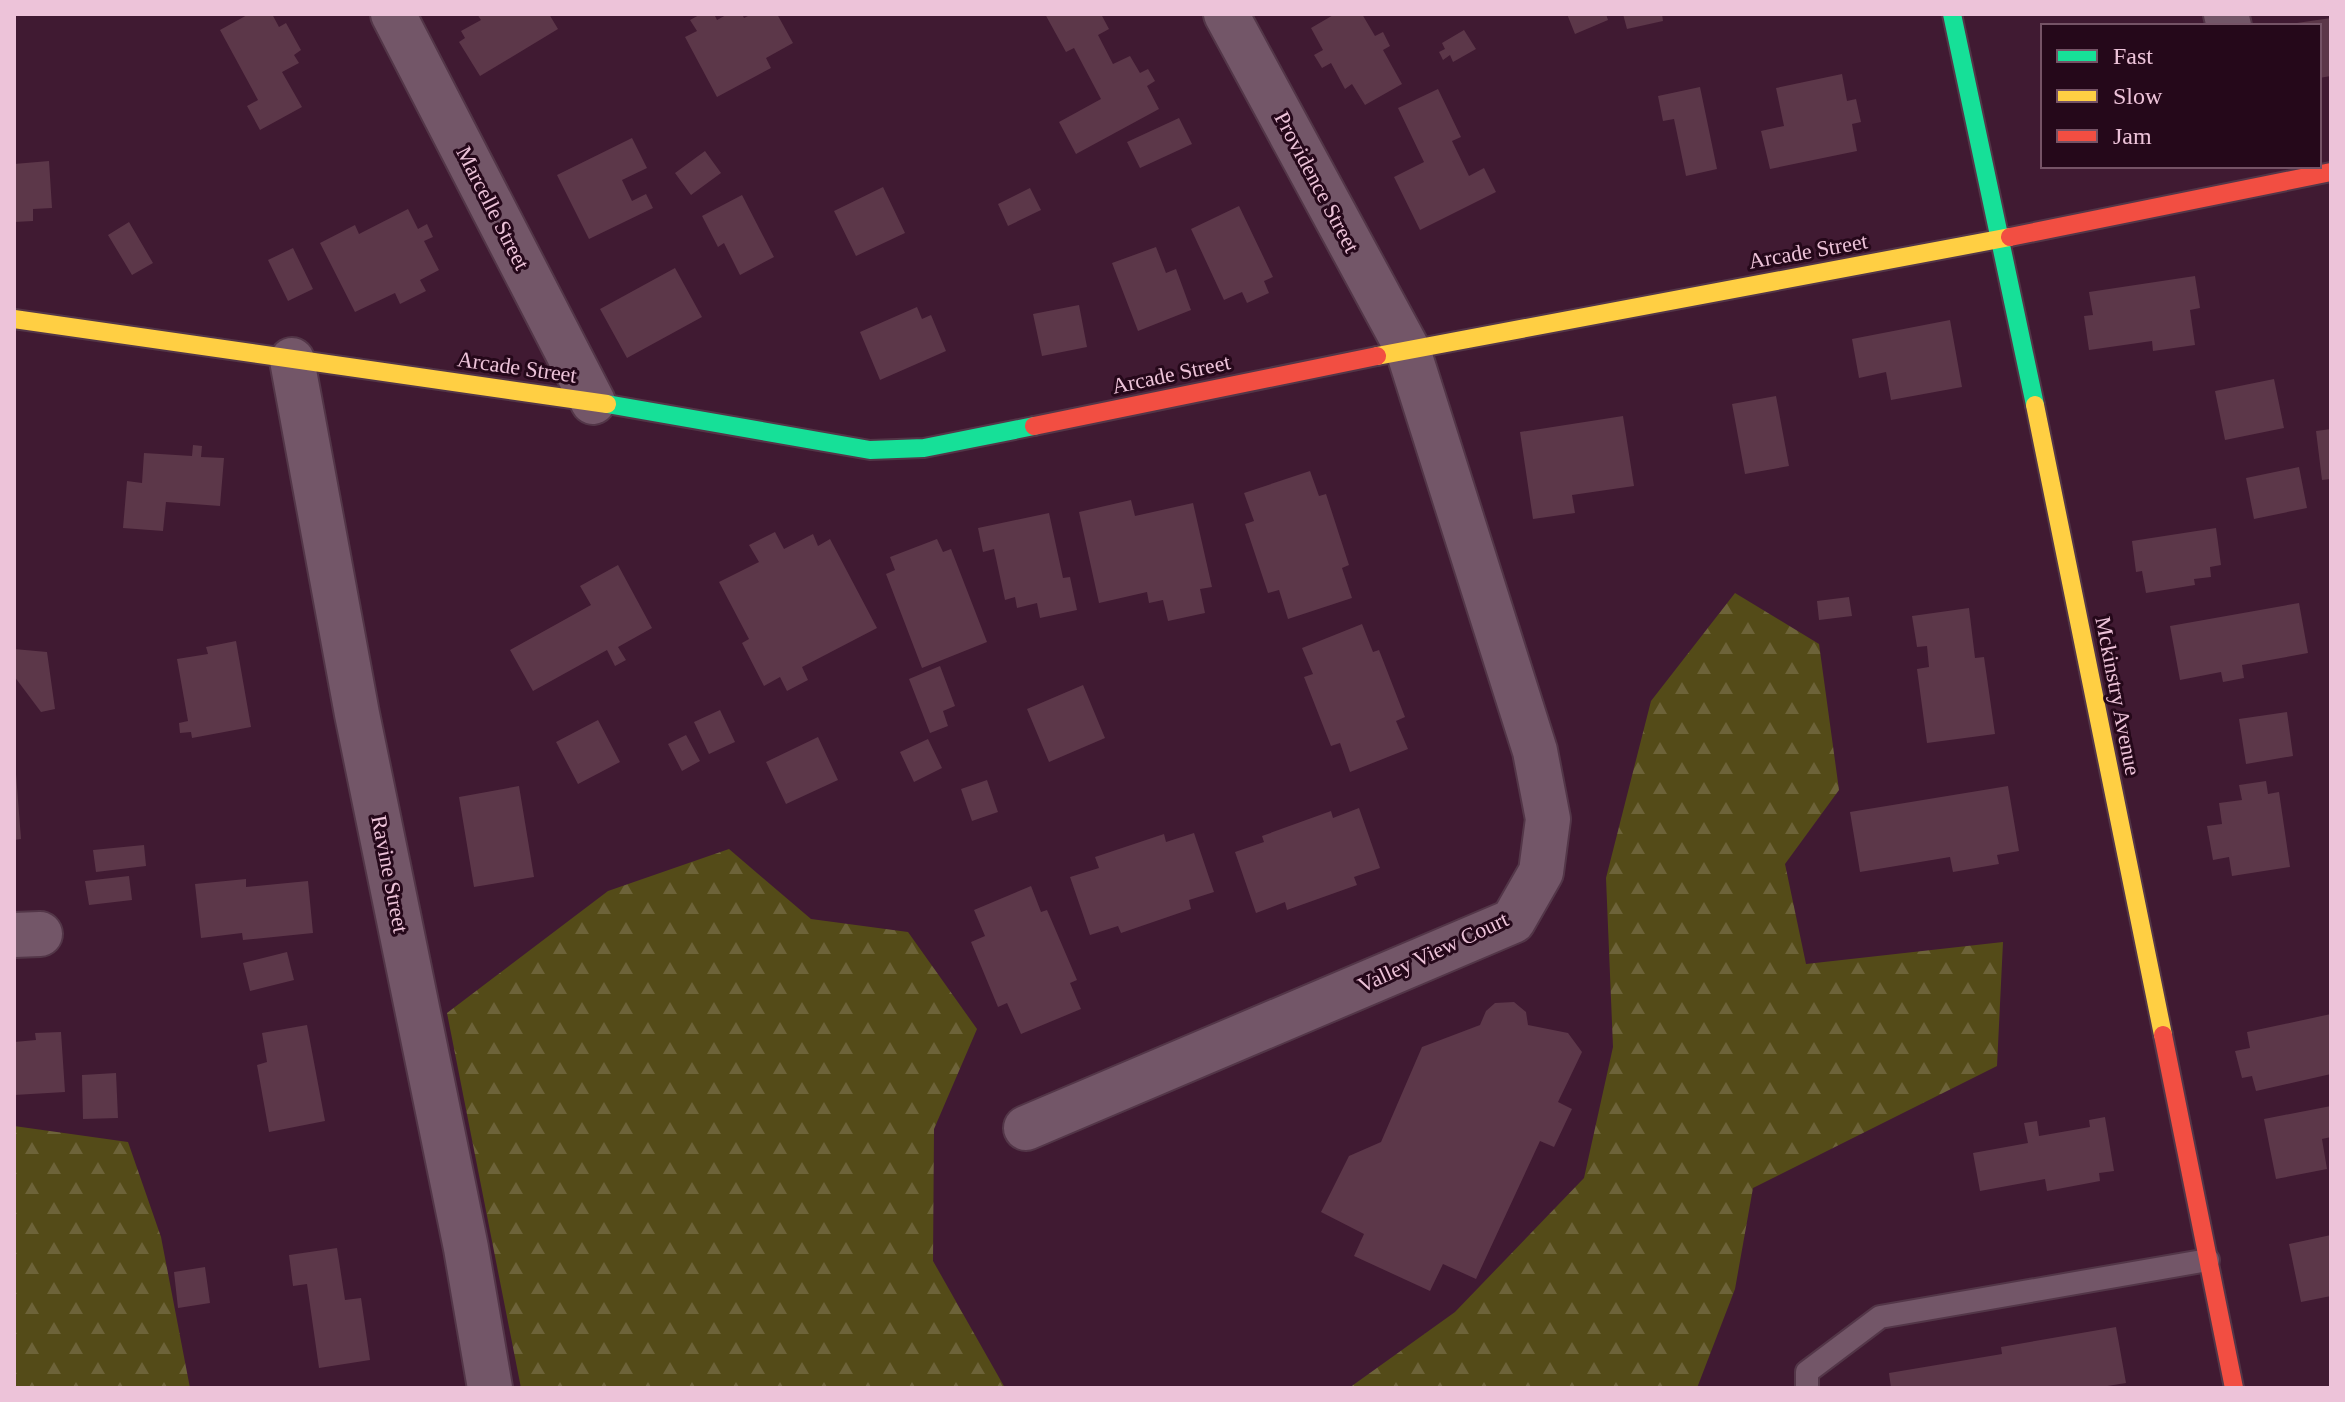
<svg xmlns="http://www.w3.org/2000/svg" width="2345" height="1402" font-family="'Times New Roman',serif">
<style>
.forest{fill:url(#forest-firs)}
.building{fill:#5c3749}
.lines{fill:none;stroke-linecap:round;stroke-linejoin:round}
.lane-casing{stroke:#533648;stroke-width:26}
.street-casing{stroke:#533648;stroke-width:48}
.fast-casing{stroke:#533648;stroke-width:22}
.slow-casing{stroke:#533648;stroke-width:22}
.jam-casing{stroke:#533648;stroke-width:22}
.lane{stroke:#735668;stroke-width:22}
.street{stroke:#735668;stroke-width:44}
.fast{stroke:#16e098;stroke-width:18}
.slow{stroke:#ffcf43;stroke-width:18}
.jam{stroke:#f24e42;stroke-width:18}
.labels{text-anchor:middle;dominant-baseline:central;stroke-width:6;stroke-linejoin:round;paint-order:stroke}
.street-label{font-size:22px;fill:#edc3d9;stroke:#25081a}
</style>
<defs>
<pattern id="forest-firs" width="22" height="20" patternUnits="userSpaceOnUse" patternTransform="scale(2)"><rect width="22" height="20" fill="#544b18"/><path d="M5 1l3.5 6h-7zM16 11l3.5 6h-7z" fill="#6d6339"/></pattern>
</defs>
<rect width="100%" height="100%" fill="#401a32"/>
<path class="forest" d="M 1735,593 L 1819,644 L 1839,790 L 1785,864 L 1806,964 L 2003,942 L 1997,1066 L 1753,1188 L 1735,1289 L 1697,1388 L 1349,1388 L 1455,1312 L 1584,1178 L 1613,1047 L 1606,878 L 1651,701 Z
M 729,849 L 811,919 L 908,932 L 977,1029 L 934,1129 L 933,1261 L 1005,1388 L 521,1388 L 447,1013 L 608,891 Z
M 14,1126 L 128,1142 L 161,1237 L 190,1388 L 14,1388 Z"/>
<path class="building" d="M 249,14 L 272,14 L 279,27 L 286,23 L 301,50 L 294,55 L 299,63 L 282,72 L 302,107 L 260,130 L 247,106 L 258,100 L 220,30 Z
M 477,14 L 549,14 L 558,29 L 480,76 L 459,42 L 465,38 L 461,31 L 481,20 Z
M 701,14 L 714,14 L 717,20 L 728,14 L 742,14 L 744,18 L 752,14 L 777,14 L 793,43 L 766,58 L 771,68 L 717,97 L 685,37 L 697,31 L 690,20 Z
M 1045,14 L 1101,14 L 1109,29 L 1098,35 L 1113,64 L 1130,56 L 1140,73 L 1148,69 L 1155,81 L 1147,86 L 1159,109 L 1076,154 L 1059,122 L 1101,99 L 1074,48 L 1066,52 Z
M 1335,14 L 1362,14 L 1375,36 L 1383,32 L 1390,46 L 1383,50 L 1402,84 L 1365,105 L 1352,84 L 1345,89 L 1331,63 L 1322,68 L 1314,55 L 1323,50 L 1311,28 Z
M 1567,14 L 1606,14 L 1608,20 L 1575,34 Z
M 1623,14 L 1662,14 L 1663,21 L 1627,29 Z
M 2331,18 L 2331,76 L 2319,78 L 2319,26 L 2290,24 Z
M 1464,30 L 1476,49 L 1453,62 L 1450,55 L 1443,60 L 1439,52 L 1445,49 L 1442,43 Z
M 1842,74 L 1847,101 L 1856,99 L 1861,122 L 1852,124 L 1857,151 L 1770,169 L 1761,131 L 1784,126 L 1776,88 Z
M 1700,87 L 1717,169 L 1686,176 L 1674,119 L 1663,121 L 1658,96 Z
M 1438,89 L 1461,137 L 1452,141 L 1469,176 L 1484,168 L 1496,192 L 1420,230 L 1394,177 L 1424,162 L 1398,108 Z
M 1179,118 L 1192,144 L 1140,168 L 1127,142 Z
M 632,138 L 647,168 L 622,180 L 632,201 L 646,194 L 653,208 L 589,239 L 557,175 Z
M 705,151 L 721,173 L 691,195 L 675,173 Z
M 49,161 L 52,208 L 33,209 L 33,221 L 14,222 L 14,164 Z
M 883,187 L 905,233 L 856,256 L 834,211 Z
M 1030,188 L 1041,210 L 1008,226 L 998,204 Z
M 742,195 L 774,257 L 740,275 L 724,243 L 718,247 L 702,216 Z
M 1239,206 L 1273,277 L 1264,281 L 1269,293 L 1247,303 L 1242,292 L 1224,300 L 1191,229 Z
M 408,209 L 418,229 L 427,224 L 433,237 L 424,241 L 439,270 L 420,280 L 426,291 L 400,304 L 395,293 L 355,312 L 320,243 L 355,225 L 359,234 Z
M 129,222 L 153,263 L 132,275 L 108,235 Z
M 1156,247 L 1166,273 L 1176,269 L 1191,310 L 1138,331 L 1112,263 Z
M 293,248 L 313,289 L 288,301 L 268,260 Z
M 675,268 L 702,317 L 627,358 L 600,309 Z
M 2195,276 L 2200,308 L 2190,310 L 2195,345 L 2153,351 L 2152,341 L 2089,350 L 2084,316 L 2093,315 L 2089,292 Z
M 1079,305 L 1087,347 L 1042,356 L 1033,314 Z
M 917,307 L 922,319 L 931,315 L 946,351 L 880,380 L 860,332 Z
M 1950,320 L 1962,387 L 1891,400 L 1886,372 L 1859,378 L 1852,339 Z
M 2274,379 L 2284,428 L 2225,440 L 2215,391 Z
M 1776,396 L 1789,466 L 1745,474 L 1732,404 Z
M 1623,416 L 1634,486 L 1572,495 L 1575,513 L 1533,519 L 1520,432 Z
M 2331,429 L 2331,479 L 2322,480 L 2316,431 Z
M 193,445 L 202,446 L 201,457 L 224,458 L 220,506 L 166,502 L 163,531 L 123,528 L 127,481 L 142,483 L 144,453 L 192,456 Z
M 2299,467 L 2307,508 L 2254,519 L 2246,478 Z
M 1310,471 L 1319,496 L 1326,494 L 1349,565 L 1342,568 L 1352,598 L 1288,619 L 1279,590 L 1268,593 L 1245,524 L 1254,521 L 1244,493 Z
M 1131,500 L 1135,516 L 1193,503 L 1212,587 L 1200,589 L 1205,613 L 1168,621 L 1163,600 L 1149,603 L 1147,592 L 1099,603 L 1079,512 Z
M 1049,513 L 1063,578 L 1070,577 L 1077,610 L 1040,618 L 1037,603 L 1017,608 L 1015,597 L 1005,600 L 994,549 L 983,552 L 978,528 Z
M 2216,528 L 2221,565 L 2210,567 L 2211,577 L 2194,579 L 2195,585 L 2146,593 L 2142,571 L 2136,572 L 2132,541 Z
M 775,532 L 784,549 L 813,534 L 818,546 L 830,539 L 877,628 L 802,667 L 808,680 L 787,691 L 780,677 L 764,686 L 742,643 L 749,639 L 719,582 L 759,562 L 749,545 Z
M 937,539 L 943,552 L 951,549 L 987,642 L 922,668 L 886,574 L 895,570 L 890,557 Z
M 618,565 L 652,628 L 618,647 L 626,660 L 615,666 L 607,650 L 533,691 L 510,650 L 591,605 L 580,586 Z
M 1849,597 L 1852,616 L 1819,620 L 1817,601 Z
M 2299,603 L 2308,653 L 2242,665 L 2244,678 L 2223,682 L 2221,672 L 2180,680 L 2170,626 Z
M 1969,608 L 1975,658 L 1984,657 L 1995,734 L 1927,743 L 1917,669 L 1929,667 L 1927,646 L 1917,647 L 1912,616 Z
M 1362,624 L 1373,652 L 1379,650 L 1405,717 L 1396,721 L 1408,749 L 1350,772 L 1340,743 L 1331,746 L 1304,677 L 1313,674 L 1302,648 Z
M 236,641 L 251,727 L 192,738 L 191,732 L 180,733 L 179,723 L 188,721 L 177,659 L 208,654 L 206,647 Z
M 14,649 L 47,652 L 55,709 L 41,712 L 14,676 Z
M 940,666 L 955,706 L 943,711 L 948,726 L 930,733 L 909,679 Z
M 1083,685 L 1105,738 L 1049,762 L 1027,709 Z
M 720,710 L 735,742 L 709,754 L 694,722 Z
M 2287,712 L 2293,756 L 2246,764 L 2239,719 Z
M 598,720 L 620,762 L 578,784 L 556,742 Z
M 686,735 L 700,761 L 682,771 L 668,744 Z
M 818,737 L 838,780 L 786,804 L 766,762 Z
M 928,739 L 942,768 L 914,782 L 900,752 Z
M 14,774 L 16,774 L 21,839 L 14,840 Z
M 987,780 L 998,812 L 972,821 L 961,789 Z
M 2266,781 L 2268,794 L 2279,792 L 2290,867 L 2232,876 L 2229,857 L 2213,860 L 2207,826 L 2222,824 L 2219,803 L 2242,800 L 2239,785 Z
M 519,786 L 534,877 L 474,887 L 459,797 Z
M 2008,786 L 2019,851 L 1997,855 L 1999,864 L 1953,872 L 1950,857 L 1860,872 L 1850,812 Z
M 1359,808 L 1380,868 L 1354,877 L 1357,885 L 1287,910 L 1285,902 L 1256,913 L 1235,852 L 1264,842 L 1262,836 L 1331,811 L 1333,818 Z
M 1194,833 L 1214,892 L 1189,900 L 1191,909 L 1121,933 L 1118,926 L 1090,935 L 1070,877 L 1099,868 L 1095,857 L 1164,834 L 1166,842 Z
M 144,845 L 146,866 L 96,872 L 93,850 Z
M 129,876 L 132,900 L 89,905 L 85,881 Z
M 246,879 L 246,887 L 308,881 L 313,933 L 243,940 L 242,933 L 201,938 L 195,884 Z
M 1031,886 L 1041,912 L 1047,910 L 1077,980 L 1070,983 L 1081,1009 L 1021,1034 L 1007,1003 L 998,1007 L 971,942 L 985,936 L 974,910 Z
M 287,952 L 294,980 L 250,991 L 243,963 Z
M 1514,1002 L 1526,1012 L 1528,1025 L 1568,1033 L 1582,1052 L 1558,1102 L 1572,1109 L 1554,1147 L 1540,1141 L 1476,1279 L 1443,1264 L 1430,1291 L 1354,1256 L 1364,1234 L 1321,1212 L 1349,1156 L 1381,1142 L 1422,1047 L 1480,1025 L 1486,1011 L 1495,1003 Z
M 2331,1014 L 2331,1074 L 2256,1091 L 2252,1076 L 2242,1078 L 2235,1051 L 2250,1048 L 2247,1032 Z
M 307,1025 L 325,1121 L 269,1132 L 257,1065 L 267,1062 L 262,1033 Z
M 61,1032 L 65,1092 L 14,1095 L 14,1042 L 36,1040 L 35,1033 Z
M 116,1073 L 118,1118 L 83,1119 L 82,1075 Z
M 2331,1106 L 2331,1137 L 2322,1139 L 2327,1169 L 2276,1179 L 2264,1119 Z
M 2105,1117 L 2114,1171 L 2099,1173 L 2100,1181 L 2047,1191 L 2045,1179 L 1980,1191 L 1973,1153 L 2028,1143 L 2024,1123 L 2037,1121 L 2039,1136 L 2090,1127 L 2089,1120 Z
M 2331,1235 L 2331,1296 L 2301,1302 L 2289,1244 Z
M 337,1248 L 345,1300 L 361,1298 L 370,1360 L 319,1368 L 307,1284 L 293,1286 L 289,1255 Z
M 205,1267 L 210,1303 L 178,1308 L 174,1272 Z
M 2116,1327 L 2126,1383 L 2095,1388 L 1891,1388 L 1889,1373 L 2002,1354 L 2001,1347 Z"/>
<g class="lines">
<g class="lane-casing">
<path id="lane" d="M 1807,1388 L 1807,1372 L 1880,1317 L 2208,1260"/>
</g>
<g class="street-casing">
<path id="street" d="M 393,14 L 593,402
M 2226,14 L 2229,26
M 292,360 L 357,714 L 466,1248 L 490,1388
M 14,935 L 40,934
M 1026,1128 L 1513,921 L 1541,872 L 1548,819 L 1535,751 L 1408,350 L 1226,14"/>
</g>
<g class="fast-casing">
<path id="fast" d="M 1952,14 L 2035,405
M 607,404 L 870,450 L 924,448 L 1034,426"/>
</g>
<g class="slow-casing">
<path id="slow" d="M 14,319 L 607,404
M 1377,356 L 2010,237
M 2035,405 L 2163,1035"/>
</g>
<g class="jam-casing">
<path id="jam" d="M 2010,237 L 2331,172
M 1034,426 L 1377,356
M 2163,1035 L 2234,1388"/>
</g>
<use href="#lane" class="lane"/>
<use href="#street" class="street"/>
<use href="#fast" class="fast"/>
<use href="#slow" class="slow"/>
<use href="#jam" class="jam"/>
</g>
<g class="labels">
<g class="street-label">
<text transform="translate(1317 182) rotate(62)">Providence Street</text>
<text transform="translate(493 208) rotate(63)">Marcelle Street</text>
<text transform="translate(1808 251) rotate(-10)">Arcade Street</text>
<text transform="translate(517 367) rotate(8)">Arcade Street</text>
<text transform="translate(1171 374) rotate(-12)">Arcade Street</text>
<text transform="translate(2118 696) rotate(79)">Mckinstry Avenue</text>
<text transform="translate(390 874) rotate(79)">Ravine Street</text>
<text transform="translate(1433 952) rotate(-25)">Valley View Court</text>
</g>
</g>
<rect width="2345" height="1402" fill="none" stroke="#edc3d9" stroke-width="32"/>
<rect x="2041" y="24" width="280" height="144" fill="#25081a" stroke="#755366" stroke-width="2"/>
<rect x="2057" y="50" width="40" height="12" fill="#16e098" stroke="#755366" stroke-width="2"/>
<text x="2113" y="64" font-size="24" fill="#edc3d9">Fast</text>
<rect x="2057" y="90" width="40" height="12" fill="#ffcf43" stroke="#755366" stroke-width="2"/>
<text x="2113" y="104" font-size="24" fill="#edc3d9">Slow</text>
<rect x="2057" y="130" width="40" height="12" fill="#f24e42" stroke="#755366" stroke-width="2"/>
<text x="2113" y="144" font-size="24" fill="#edc3d9">Jam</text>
</svg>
